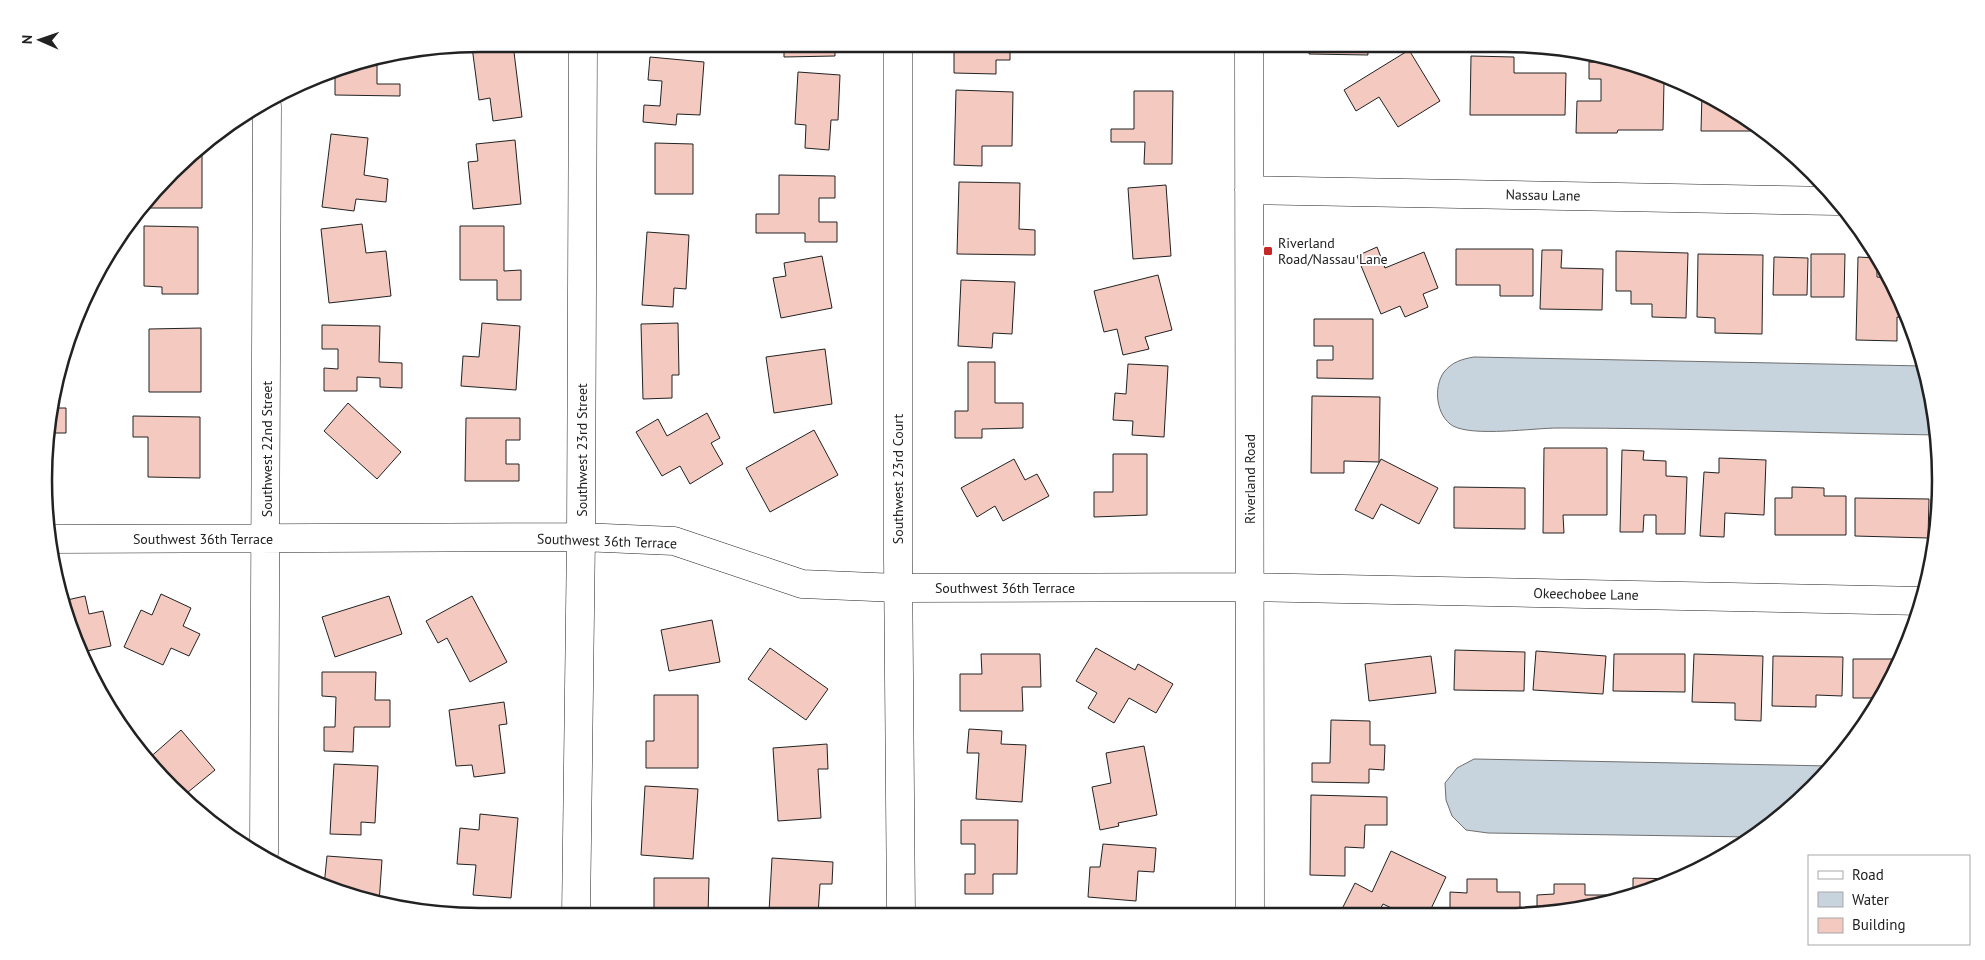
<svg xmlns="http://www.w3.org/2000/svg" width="1985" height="960" font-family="'PT Sans',sans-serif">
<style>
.water{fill:#c7d3dd;stroke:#6f6f6f}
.building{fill:#f3c9c0;stroke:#222}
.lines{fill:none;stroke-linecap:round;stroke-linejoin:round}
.minor-casing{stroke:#222;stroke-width:29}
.minor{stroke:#fff;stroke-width:28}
.poi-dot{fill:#c62828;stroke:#fff;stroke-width:2}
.labels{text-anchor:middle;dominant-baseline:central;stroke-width:4;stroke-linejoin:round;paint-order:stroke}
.street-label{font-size:14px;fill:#222;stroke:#fff}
.poi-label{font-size:14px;fill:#222;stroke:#fff;text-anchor:start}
.rim{fill:none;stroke:#222;stroke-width:2.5}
</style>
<rect width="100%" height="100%" fill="#fff"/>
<path class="water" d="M 1474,357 L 1924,366 L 1933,395 L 1937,435 C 1811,433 1684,428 1558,428 C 1533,428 1474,437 1453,426 C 1436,416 1433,387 1444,372 C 1452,362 1462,359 1474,357 Z
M 1474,759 L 1831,766 L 1771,826 L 1752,837 L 1488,833 L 1466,830 L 1452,816 L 1446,800 L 1445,783 L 1457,768 Z"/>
<path class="building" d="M 493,44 L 513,44 L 522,117 L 493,121 L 490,98 L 479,100 L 472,47 Z
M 784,44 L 835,44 L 835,56 L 784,57 Z
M 954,44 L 1010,44 L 1010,60 L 996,60 L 996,74 L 954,73 Z
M 1126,44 L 1160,44 L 1160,49 L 1127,51 Z
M 1309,44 L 1388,44 L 1388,45 L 1367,45 L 1368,55 L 1309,54 Z
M 1409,50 L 1440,101 L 1398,127 L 1379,97 L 1356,111 L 1344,90 Z
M 1471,56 L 1514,57 L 1514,73 L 1566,73 L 1565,115 L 1470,115 Z
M 650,57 L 704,62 L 700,115 L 677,114 L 676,125 L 643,122 L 644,105 L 660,106 L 662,81 L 648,80 Z
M 377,61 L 377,84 L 400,84 L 400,96 L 335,95 L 335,69 Z
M 1589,62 L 1625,63 L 1672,77 L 1682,82 L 1664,82 L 1663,130 L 1618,130 L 1617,133 L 1576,133 L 1577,101 L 1601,101 L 1601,79 L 1589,79 Z
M 798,72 L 840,75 L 838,120 L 831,120 L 829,150 L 805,148 L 806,125 L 795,124 Z
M 956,90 L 1013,92 L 1012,146 L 982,146 L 982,166 L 954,165 Z
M 1134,91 L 1173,91 L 1172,164 L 1144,164 L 1145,142 L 1111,142 L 1111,129 L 1134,129 Z
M 1702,93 L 1748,117 L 1765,131 L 1701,131 Z
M 331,134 L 368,138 L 364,175 L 388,179 L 386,202 L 356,199 L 354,211 L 322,207 Z
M 515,140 L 521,204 L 473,209 L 468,162 L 478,161 L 476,144 Z
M 655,143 L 693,144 L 693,194 L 655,194 Z
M 202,147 L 202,208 L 145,208 Z
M 779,175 L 835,176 L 835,198 L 819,198 L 819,222 L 837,222 L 837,242 L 805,242 L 805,233 L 756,233 L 756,214 L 779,214 Z
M 959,182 L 1020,183 L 1019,229 L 1035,230 L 1035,255 L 957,254 Z
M 1166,185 L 1171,256 L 1133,259 L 1128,188 Z
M 362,224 L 366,253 L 386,251 L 391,296 L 329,303 L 321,229 Z
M 144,226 L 198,227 L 198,294 L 162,294 L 162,287 L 144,286 Z
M 460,226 L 504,226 L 504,271 L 521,270 L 521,300 L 497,300 L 497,280 L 460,280 Z
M 647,232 L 689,235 L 686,289 L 674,288 L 673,307 L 642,305 Z
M 1377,247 L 1385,268 L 1424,252 L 1438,288 L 1423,294 L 1428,307 L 1405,317 L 1400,306 L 1381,314 L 1357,256 Z
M 1456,249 L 1533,249 L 1533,296 L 1500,296 L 1500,285 L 1456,285 Z
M 1542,250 L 1562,250 L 1561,268 L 1603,269 L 1602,310 L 1540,309 Z
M 1616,251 L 1688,253 L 1686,318 L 1652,317 L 1652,304 L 1631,304 L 1631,291 L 1616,291 Z
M 1698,254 L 1763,255 L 1762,334 L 1715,333 L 1715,318 L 1697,317 Z
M 1811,254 L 1845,254 L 1844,297 L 1811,297 Z
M 822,256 L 832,308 L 781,318 L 773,278 L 786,276 L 784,263 Z
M 1774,257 L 1808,258 L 1807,295 L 1773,295 Z
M 1858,257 L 1877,258 L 1877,277 L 1889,278 L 1908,313 L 1909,318 L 1897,317 L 1897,341 L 1856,340 Z
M 1158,275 L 1172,330 L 1145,337 L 1149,349 L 1123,355 L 1117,329 L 1104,332 L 1094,291 Z
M 961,280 L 1015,282 L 1012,334 L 993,333 L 992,348 L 958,346 Z
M 1314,319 L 1373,319 L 1373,379 L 1317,378 L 1317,360 L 1333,360 L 1333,346 L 1314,346 Z
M 482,323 L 520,326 L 516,390 L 461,386 L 463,356 L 479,357 Z
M 678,323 L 679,375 L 672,375 L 672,398 L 643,399 L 641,324 Z
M 322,325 L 380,326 L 379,362 L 402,363 L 402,388 L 380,387 L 380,378 L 357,377 L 357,391 L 324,391 L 324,368 L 338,369 L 338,349 L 322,349 Z
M 201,328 L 201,392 L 149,392 L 149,329 Z
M 825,349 L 832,404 L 774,413 L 766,357 Z
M 968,362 L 995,362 L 995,403 L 1023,403 L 1023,428 L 982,429 L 982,438 L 955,438 L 955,411 L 968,411 Z
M 1128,364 L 1168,366 L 1164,437 L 1132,435 L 1133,421 L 1113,420 L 1115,393 L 1126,394 Z
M 1312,396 L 1380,397 L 1379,462 L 1344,461 L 1344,473 L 1311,473 Z
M 348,403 L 401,452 L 377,479 L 324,431 Z
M 52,408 L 66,408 L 66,433 L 51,433 Z
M 707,413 L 720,438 L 711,443 L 723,464 L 690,484 L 680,466 L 662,476 L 636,432 L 658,419 L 667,436 Z
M 133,416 L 200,417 L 200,478 L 148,477 L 148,437 L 133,437 Z
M 466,418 L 520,418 L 520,440 L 506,440 L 506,464 L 519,464 L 519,481 L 465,481 Z
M 814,430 L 838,475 L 770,512 L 746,468 Z
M 1544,448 L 1607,448 L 1607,515 L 1563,515 L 1564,533 L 1543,533 Z
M 1622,450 L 1644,451 L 1643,460 L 1666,461 L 1666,476 L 1687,477 L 1685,534 L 1656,534 L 1656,515 L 1644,515 L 1643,532 L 1620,532 Z
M 1113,454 L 1147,454 L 1147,515 L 1094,517 L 1094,492 L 1113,492 Z
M 1719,458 L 1766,460 L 1764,515 L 1725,513 L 1724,537 L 1700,536 L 1704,472 L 1719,473 Z
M 1014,459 L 1025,480 L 1037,474 L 1049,496 L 1003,521 L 995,506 L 977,517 L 961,488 Z
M 1381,459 L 1438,488 L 1419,524 L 1381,504 L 1373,519 L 1355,510 Z
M 1454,487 L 1525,488 L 1525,529 L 1454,528 Z
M 1792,487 L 1824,488 L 1824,496 L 1846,496 L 1846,535 L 1775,535 L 1775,498 L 1792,498 Z
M 1855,498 L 1929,499 L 1928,538 L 1855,536 Z
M 1935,499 L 1939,499 L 1936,535 L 1933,535 Z
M 161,594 L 191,608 L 183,626 L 200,634 L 189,656 L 171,648 L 163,665 L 124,647 L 141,610 L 152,615 Z
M 85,596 L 89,614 L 103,611 L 111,646 L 82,652 L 67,600 Z
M 389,596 L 402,634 L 335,657 L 322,617 Z
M 472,596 L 507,662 L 470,682 L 447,638 L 438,643 L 426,621 Z
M 712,620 L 720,662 L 669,671 L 661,630 Z
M 770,648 L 828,689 L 806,720 L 748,679 Z
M 1096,648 L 1135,670 L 1138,664 L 1173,684 L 1156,713 L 1129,698 L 1114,723 L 1088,708 L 1097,693 L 1076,681 Z
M 1455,650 L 1525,652 L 1524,691 L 1454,690 Z
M 1536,651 L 1606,656 L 1603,694 L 1533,690 Z
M 981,654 L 1040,654 L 1041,687 L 1022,687 L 1023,711 L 960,711 L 960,674 L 982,674 Z
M 1614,654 L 1685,654 L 1685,692 L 1613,691 Z
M 1694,654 L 1763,656 L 1761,721 L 1735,720 L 1735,703 L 1692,702 Z
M 1431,656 L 1436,693 L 1369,701 L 1365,664 Z
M 1773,656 L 1843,657 L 1842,696 L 1816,695 L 1816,707 L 1772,706 Z
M 1853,659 L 1901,659 L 1878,698 L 1853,698 Z
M 322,672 L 376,672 L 375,700 L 390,700 L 390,727 L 354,727 L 353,752 L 324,751 L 324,727 L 335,727 L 336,697 L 322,696 Z
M 654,695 L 698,695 L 698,768 L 646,768 L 646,741 L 654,741 Z
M 504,702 L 507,724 L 499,725 L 505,773 L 474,777 L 472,765 L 456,766 L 449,710 Z
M 1331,720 L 1370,721 L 1370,745 L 1385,745 L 1384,770 L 1369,769 L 1369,783 L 1312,782 L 1312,763 L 1330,763 Z
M 969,729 L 1002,731 L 1001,744 L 1026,745 L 1022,802 L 976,799 L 979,753 L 967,753 Z
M 181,730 L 215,770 L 182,797 L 147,760 Z
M 827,744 L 828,769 L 818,769 L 821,818 L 778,821 L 773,748 Z
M 1144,746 L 1157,815 L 1118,823 L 1119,826 L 1100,830 L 1092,787 L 1111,783 L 1106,753 Z
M 334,764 L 378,766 L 375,823 L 361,822 L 361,835 L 330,834 Z
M 645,786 L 698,789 L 693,859 L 641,855 Z
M 1311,795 L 1387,797 L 1387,825 L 1365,825 L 1364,848 L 1345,847 L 1345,876 L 1310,875 Z
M 480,814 L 518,818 L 511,898 L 473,895 L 476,865 L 457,864 L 460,828 L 479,830 Z
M 961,820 L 1018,820 L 1017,874 L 993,874 L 993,894 L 965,894 L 965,874 L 975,874 L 975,844 L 961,844 Z
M 1103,844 L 1156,848 L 1154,872 L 1138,871 L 1136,901 L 1088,897 L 1090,867 L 1100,867 Z
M 1391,851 L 1446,877 L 1429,913 L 1402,913 L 1383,904 L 1378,913 L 1340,913 L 1355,883 L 1372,892 Z
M 327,856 L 382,860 L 379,903 L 324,886 Z
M 772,858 L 833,862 L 832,884 L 820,884 L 818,915 L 826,915 L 800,915 L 769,912 Z
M 654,878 L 709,878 L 708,915 L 654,916 Z
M 1633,878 L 1679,879 L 1672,883 L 1633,894 Z
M 1467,879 L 1497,879 L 1497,892 L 1520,892 L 1520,913 L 1450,913 L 1450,892 L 1467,893 Z
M 1554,884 L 1585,884 L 1585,895 L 1609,895 L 1609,900 L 1562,912 L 1537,913 L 1537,895 L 1554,894 Z
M 964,911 L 1002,911 L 1002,914 L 964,915 Z"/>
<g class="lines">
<g class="minor-casing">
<path id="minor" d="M 898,44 L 898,557 L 901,915
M 1249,44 L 1250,914
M 1249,190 L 1837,201
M 48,539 L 581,537 L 674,541 L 802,584 L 898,588 L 1250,587 L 1922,601
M 264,853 L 267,106
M 576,916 L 581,537 L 583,44"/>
</g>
<use href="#minor" class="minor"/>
</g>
<rect class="poi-dot" x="1263" y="246" width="10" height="10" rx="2.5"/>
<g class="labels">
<g class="street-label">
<text transform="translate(1543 195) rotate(1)">Nassau Lane</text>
<text transform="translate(267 449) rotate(-90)">Southwest 22nd Street</text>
<text transform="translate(582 450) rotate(-90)">Southwest 23rd Street</text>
<text transform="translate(898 479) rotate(-90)">Southwest 23rd Court</text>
<text transform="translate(1250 479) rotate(-90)">Riverland Road</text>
<text x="203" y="539">Southwest 36th Terrace</text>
<text transform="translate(607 541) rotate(2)">Southwest 36th Terrace</text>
<text x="1005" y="588">Southwest 36th Terrace</text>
<text transform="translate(1586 594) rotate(1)">Okeechobee Lane</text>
</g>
<g class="poi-label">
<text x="1278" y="243">Riverland<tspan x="1278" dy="16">Road/Nassau Lane</tspan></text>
</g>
</g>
<path d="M0 0H1985V960H0ZM480 52H1504A428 428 0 0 1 1932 480V480A428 428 0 0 1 1504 908H480A428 428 0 0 1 52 480V480A428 428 0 0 1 480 52Z" fill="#fff" fill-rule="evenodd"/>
<path class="rim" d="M480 52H1504A428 428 0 0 1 1932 480V480A428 428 0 0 1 1504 908H480A428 428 0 0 1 52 480V480A428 428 0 0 1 480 52Z"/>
<rect x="1808" y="855" width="162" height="90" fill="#ffffff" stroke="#a7a7a7"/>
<rect x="1818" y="871" width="25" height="8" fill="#ffffff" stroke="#a7a7a7"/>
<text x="1852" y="880" font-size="15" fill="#222222">Road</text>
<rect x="1818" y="892" width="25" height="15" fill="#c7d3dd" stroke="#a7a7a7"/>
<text x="1852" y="905" font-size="15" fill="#222222">Water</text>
<rect x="1818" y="918" width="25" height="15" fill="#f3c9c0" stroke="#a7a7a7"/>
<text x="1852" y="930" font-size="15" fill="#222222">Building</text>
<g transform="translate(40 40) rotate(272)" stroke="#ffffff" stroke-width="4" paint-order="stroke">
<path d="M0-4L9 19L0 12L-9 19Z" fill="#222222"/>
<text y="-8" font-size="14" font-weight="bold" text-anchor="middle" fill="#222222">N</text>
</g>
</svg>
